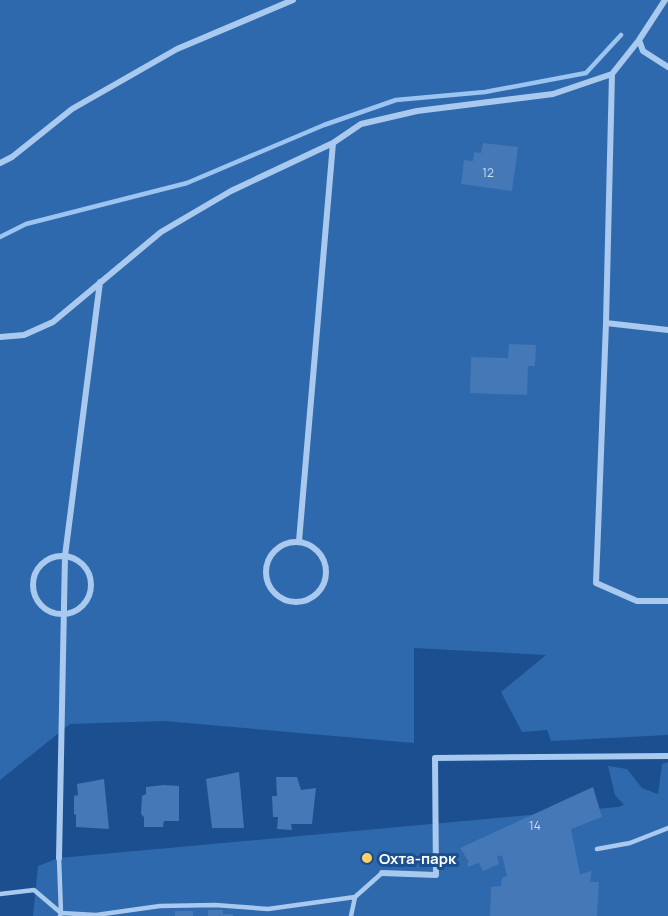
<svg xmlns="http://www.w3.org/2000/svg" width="668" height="916" font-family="Manrope,sans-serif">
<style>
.green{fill:#2e69ad}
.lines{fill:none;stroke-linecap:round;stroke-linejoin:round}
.stream{stroke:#9cc4f0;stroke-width:4.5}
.building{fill:#4478b7}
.service{stroke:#a9c9ee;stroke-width:4.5}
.minor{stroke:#a9c9ee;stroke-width:6}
.poi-dot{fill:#ffd166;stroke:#1b4f8f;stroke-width:2}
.labels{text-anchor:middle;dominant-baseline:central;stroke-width:6;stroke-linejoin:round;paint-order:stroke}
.number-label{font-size:12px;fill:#d0dded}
.poi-label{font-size:15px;font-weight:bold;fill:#fff;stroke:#1b4f8f;text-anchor:start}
</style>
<rect width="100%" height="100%" fill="#1b4f8f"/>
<path class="green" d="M 0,0 L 668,0 L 668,735 L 551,741 L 547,730 L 522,732 L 501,692 L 546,655 L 414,648 L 414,743 L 164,721 L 70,724 L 0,780 Z
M 668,762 L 668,916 L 33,916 L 38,866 L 59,858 L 618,807 L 624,805 L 615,795 L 608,766 L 627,769 L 642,788 L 658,794 L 662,764 Z"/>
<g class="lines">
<path class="stream" d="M 0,237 L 26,224 L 187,183 L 324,125 L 396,100 L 485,92 L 586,73 L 621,35"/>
</g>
<path class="building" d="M 483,143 L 518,147 L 512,191 L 461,184 L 464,160 L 473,161 L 474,152 L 481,153 Z
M 509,344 L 536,345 L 535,366 L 528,366 L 527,395 L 470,393 L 471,357 L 508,358 Z
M 239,772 L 244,828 L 212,828 L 206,779 Z
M 276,777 L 297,777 L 301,790 L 316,788 L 312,824 L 291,824 L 292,830 L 277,829 L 278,817 L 273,817 L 272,796 L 277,796 Z
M 104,779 L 109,829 L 76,827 L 76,815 L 74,814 L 74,796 L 78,795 L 77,784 Z
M 164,785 L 179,786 L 179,821 L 164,821 L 163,827 L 144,827 L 144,817 L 141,814 L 142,796 L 146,794 L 146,787 Z
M 593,787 L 602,817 L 571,829 L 580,874 L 592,871 L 590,882 L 599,882 L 597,916 L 490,916 L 491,887 L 501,886 L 502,878 L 507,876 L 502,855 L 497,857 L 499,864 L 483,871 L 479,863 L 468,867 L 467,863 L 469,862 L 460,848 Z
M 208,910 L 223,910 L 223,914 L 233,914 L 233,916 L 208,916 Z
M 175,911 L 193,911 L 193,916 L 175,916 Z"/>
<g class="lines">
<path class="service" d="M 597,849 L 630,843 L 668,828
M 59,858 L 61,913
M 0,894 L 34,890 L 61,913
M 60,916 L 61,913 L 96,915 L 160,906 L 215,905 L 268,909 L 355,897 L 382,873
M 351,916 L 355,897"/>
<path class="minor" d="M 639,40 L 643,51 L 668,67
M 612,74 L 606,323 L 596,583 L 637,601 L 668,601
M 0,163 L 12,157 L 72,109 L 177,49 L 293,0
M 606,323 L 668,330
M 0,337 L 24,335 L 53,322 L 161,232 L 231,191 L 333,143 L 361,124 L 417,111 L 553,94 L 612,74 L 639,40 L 665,0
M 299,541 L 333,143
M266 572a30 30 0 1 1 60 0a30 30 0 1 1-60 0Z
M33 585a29 29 0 1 1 58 0a29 29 0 1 1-58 0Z
M 59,858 L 65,556 L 100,282
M 382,873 L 436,875 L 435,758 L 668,756"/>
</g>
<circle class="poi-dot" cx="367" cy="858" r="6"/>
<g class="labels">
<g class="number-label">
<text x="488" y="172">12</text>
<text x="535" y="825">14</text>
</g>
<g class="poi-label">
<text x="379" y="858">Охта-парк</text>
</g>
</g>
</svg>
